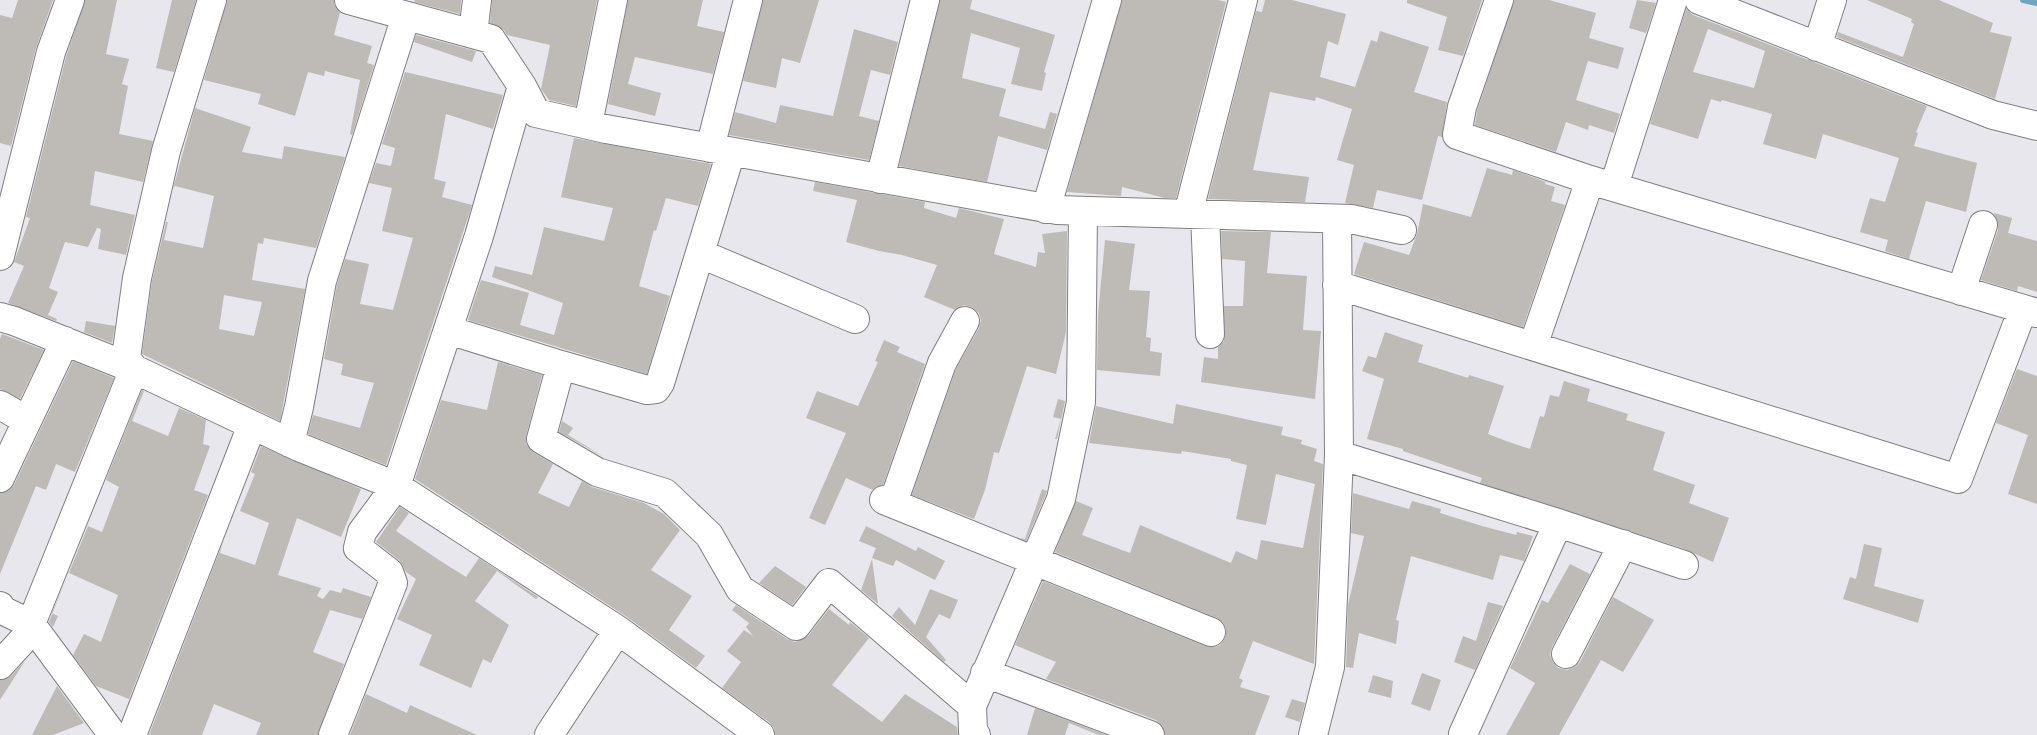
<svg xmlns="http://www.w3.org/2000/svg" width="2037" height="735" font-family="'Playfair Display',serif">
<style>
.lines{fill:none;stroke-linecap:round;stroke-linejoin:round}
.stream{stroke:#70a4bf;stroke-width:6}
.building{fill:#bebab6;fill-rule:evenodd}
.minor-casing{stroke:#7f7e83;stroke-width:30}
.minor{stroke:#fff;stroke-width:28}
</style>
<rect width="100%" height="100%" fill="#e8e7ed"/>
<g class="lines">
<path class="stream" d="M 2023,0 L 2037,3"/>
</g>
<path class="building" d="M 18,0 L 53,0 L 36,48 L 11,146 L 0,143 L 0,15 L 12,18 Z
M 85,0 L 117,0 L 106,54 L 129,59 L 122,84 L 128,86 L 119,134 L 153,141 L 143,182 L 95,171 L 90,205 L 135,215 L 126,255 L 98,249 L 101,229 L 97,228 L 88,247 L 65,242 L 49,288 L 58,292 L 48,315 L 57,319 L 56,321 L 8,303 L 24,266 L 14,262 L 30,218 L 26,217 L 66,57 Z
M 172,0 L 196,0 L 174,72 L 156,68 Z
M 227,0 L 334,0 L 334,4 L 340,12 L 334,35 L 372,46 L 367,63 L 374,65 L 352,135 L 350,134 L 360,80 L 325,71 L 324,76 L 308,72 L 295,116 L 258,104 L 261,94 L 204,80 Z
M 415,0 L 461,0 L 460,14 L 414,2 Z
M 492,0 L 597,0 L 576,106 L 549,100 L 541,89 L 550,45 L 507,35 L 504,30 L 490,23 Z
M 628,0 L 703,0 L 697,26 L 724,32 L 713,74 L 635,57 L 628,84 L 661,93 L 655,116 L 608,104 Z
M 763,0 L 819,0 L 800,63 L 782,58 L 776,88 L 743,81 Z
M 940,0 L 972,0 L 970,9 L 1055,35 L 1044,72 L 1046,73 L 1042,91 L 1011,84 L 1020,48 L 971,33 L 962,78 L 1006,89 L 999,116 L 1045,129 L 1050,112 L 1057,114 L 1047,150 L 998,136 L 987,182 L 899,166 Z
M 1122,0 L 1218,0 L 1226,2 L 1176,198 L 1165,198 L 1122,187 L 1121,196 L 1067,192 Z
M 1265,0 L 1292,0 L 1346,14 L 1338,45 L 1328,41 L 1320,77 L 1355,87 L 1371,40 L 1377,42 L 1380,31 L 1429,47 L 1414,92 L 1447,102 L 1442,137 L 1438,136 L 1422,200 L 1377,190 L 1373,208 L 1345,203 L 1354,165 L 1337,160 L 1352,109 L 1316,97 L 1315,101 L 1270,92 L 1253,170 L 1309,177 L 1305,202 L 1208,199 L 1256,11 L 1262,12 Z
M 1407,0 L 1482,0 L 1463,56 L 1438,50 L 1447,17 L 1407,3 Z
M 1514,0 L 1549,0 L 1596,13 L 1589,38 L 1624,48 L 1618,69 L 1588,61 L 1576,100 L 1620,114 L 1614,133 L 1589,125 L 1588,130 L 1566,122 L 1556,152 L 1475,125 L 1477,111 Z
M 1637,0 L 1656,3 L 1646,33 L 1629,28 Z
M 1867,0 L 1939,0 L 1993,23 L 1990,32 L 2012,37 L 1995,99 L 1837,37 L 1838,32 L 1903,57 L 1914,24 L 1911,22 L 1912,19 Z
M 1686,9 L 1693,15 L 1927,106 L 1916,132 L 1918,133 L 1914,146 L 1977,163 L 1966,212 L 1926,201 L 1909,259 L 1885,251 L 1888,240 L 1860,232 L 1870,198 L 1885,202 L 1899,158 L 1823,134 L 1816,159 L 1763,144 L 1772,114 L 1722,100 L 1721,102 L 1711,99 L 1698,139 L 1650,124 ZM 1708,29 L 1765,51 L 1754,88 L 1693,72 Z
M 854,29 L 898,42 L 890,75 L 871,70 L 859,116 L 879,121 L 869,160 L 729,135 L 735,112 L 776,123 L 780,105 L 833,116 Z
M 416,35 L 476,51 L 472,62 L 414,42 Z
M 405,72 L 503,95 L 493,129 L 446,114 L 434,179 L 446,182 L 442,197 L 472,205 L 386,465 L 308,434 L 313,415 L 360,428 L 374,383 L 341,375 L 343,364 L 324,359 L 337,285 L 345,259 L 369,264 L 360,304 L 393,310 L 413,238 L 382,231 L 392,188 L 369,183 L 376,163 L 391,166 L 395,148 L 382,144 Z
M 195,108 L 251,127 L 242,152 L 282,159 L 284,146 L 345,157 L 316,248 L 264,238 L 263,244 L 258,243 L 252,280 L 305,289 L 280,421 L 142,354 L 152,281 L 166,222 L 168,222 L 164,240 L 203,248 L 214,196 L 175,186 L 173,189 ZM 224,295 L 262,302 L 254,336 L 219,329 Z
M 574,138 L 711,164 L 698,206 L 666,198 L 656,231 L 654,230 L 639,286 L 670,296 L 647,374 L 468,320 L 481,280 L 529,293 L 520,325 L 554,335 L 563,303 L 492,277 L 495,266 L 532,275 L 544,227 L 604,241 L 613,208 L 561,197 Z
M 1487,168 L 1512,175 L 1513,170 L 1546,182 L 1545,184 L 1555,187 L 1551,201 L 1565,205 L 1523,327 L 1354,274 L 1364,242 L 1409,255 L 1417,234 L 1423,204 L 1471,217 Z
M 815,182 L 925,202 L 924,208 L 956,218 L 959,208 L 1004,219 L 994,254 L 1036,267 L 1038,252 L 1045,253 L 1042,234 L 1067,231 L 1066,332 L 1056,374 L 1027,366 L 999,453 L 994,452 L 985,490 L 974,519 L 912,495 L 956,369 L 979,328 L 981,320 L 979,313 L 972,307 L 964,305 L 955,310 L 924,297 L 937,265 L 902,255 L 879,251 L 846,242 L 857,200 L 813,191 Z
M 1994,213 L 2012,218 L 2008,233 L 2037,241 L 2037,292 L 2018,286 L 2017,291 L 1981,280 L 1998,230 L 1998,222 Z
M 1221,231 L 1271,232 L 1267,273 L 1307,276 L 1303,330 L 1321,331 L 1315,399 L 1201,382 L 1204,357 L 1218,359 L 1218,347 L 1224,341 L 1224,306 L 1243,306 L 1245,261 L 1222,259 Z
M 1105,240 L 1135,244 L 1129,290 L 1150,291 L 1146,337 L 1151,338 L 1150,351 L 1162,353 L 1160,376 L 1097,370 L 1098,315 Z
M 86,321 L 115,326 L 112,343 L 84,332 Z
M 1385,332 L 1423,345 L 1418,362 L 1468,378 L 1469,375 L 1504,386 L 1488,434 L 1506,441 L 1530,449 L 1540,416 L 1544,417 L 1550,395 L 1559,397 L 1564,381 L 1590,389 L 1587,401 L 1628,414 L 1626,420 L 1665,432 L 1653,470 L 1695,485 L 1689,503 L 1729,518 L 1713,562 L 1682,548 L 1480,483 L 1482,478 L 1403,451 L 1403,449 L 1367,439 L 1384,379 L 1362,371 L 1368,356 L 1376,358 Z
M 2,334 L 44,350 L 20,399 L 0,389 L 0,339 Z
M 884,340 L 900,347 L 897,352 L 925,364 L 883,485 L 873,490 L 846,478 L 825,525 L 809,518 L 846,433 L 806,418 L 817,391 L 858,406 L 878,362 L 875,361 Z
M 73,361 L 114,378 L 75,472 L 56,464 L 46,490 L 36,486 L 0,574 L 0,493 L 8,491 L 14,485 Z
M 498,362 L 542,375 L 526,436 L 526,444 L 533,452 L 553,464 L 538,493 L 569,507 L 582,481 L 592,487 L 644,503 L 664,514 L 680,530 L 651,570 L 692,596 L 669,630 L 705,656 L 696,668 L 627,617 L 415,479 L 441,400 L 487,410 Z
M 2017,369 L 2037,376 L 2037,504 L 2008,494 L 2028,435 L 1996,423 Z
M 142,390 L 144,391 L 132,421 L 168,436 L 179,408 L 206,420 L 203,444 L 210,446 L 194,490 L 208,495 L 129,699 L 96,686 L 73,655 L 84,634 L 101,642 L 118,595 L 69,573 L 52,613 L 58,616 L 53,627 L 49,622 L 88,526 L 102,532 L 119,487 L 106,480 Z
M 1058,399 L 1065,401 L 1057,439 L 1055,439 L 1061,419 L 1053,417 Z
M 1176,404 L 1283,427 L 1281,435 L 1302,440 L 1301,444 L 1317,449 L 1314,461 L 1323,464 L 1314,664 L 1253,641 L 1239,678 L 1243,680 L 1240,687 L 1270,696 L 1255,735 L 1165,735 L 1162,726 L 1156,720 L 1046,679 L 1056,662 L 1015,645 L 1043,581 L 1205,646 L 1214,647 L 1220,645 L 1225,638 L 1226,629 L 1223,622 L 1217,618 L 1055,552 L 1076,501 L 1093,508 L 1082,535 L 1130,553 L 1140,525 L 1231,563 L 1236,551 L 1257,560 L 1261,540 L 1303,548 L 1315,484 L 1276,474 L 1266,525 L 1236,519 L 1247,465 L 1231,461 L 1231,459 L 1182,451 L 1181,454 L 1089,443 L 1096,406 L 1173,424 Z
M 562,421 L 573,428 L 568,435 L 606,458 L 559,432 Z
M 261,446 L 361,489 L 341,537 L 297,518 L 278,575 L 321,588 L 317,596 L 323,599 L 330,590 L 341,593 L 343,588 L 371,597 L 362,619 L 330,610 L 313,652 L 344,664 L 318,735 L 256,735 L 261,723 L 214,704 L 202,735 L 149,735 L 222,545 L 220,553 L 255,565 L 269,523 L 240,511 L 255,474 L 251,472 Z
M 1042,489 L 1047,491 L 1046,494 L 1026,541 L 1020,538 L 1025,539 Z
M 1353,493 L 1409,509 L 1412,501 L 1441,509 L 1440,513 L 1482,526 L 1516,535 L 1517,532 L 1533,536 L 1524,561 L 1500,555 L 1493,580 L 1411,556 L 1396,620 L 1399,621 L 1396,644 L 1359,633 L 1353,668 L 1346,667 L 1348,605 L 1364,536 L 1351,533 Z
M 400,507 L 409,513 L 396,531 L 439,560 L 466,577 L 479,558 L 538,597 L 536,599 L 497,571 L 475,601 L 509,625 L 491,663 L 483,659 L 471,688 L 419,665 L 432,635 L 397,619 L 416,579 L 406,572 L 399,560 L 376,542 Z
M 866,526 L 916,551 L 918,547 L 945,561 L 935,580 L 896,560 L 893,566 L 872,558 L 876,548 L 859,541 Z
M 1864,544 L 1882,548 L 1874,586 L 1924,600 L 1918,623 L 1843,599 L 1850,577 L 1856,579 Z
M 872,559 L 878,604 L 861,590 Z
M 1570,564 L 1590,574 L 1552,647 L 1550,655 L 1553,662 L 1558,668 L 1567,670 L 1575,667 L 1580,662 L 1613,597 L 1654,620 L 1623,672 L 1601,660 L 1559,735 L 1506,735 L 1535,683 L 1510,668 L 1542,600 L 1548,603 Z
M 775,566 L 806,587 L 792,605 L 759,583 Z
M 930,589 L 958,600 L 950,619 L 939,614 L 926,637 L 946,660 L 944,662 L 892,616 L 899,607 L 915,625 Z
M 1488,602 L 1503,606 L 1475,670 L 1454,662 L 1463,636 L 1476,641 Z
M 736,605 L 787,639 L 795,642 L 808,636 L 829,609 L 849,625 L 850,622 L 869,638 L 832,685 L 882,722 L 905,694 L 957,727 L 958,735 L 775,735 L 774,728 L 769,722 L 722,688 L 741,662 L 727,651 L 744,630 L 753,636 L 746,627 L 749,623 L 732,610 Z
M 25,661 L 0,700 L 0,680 L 11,676 Z
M 1422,673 L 1441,680 L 1430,711 L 1411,704 Z
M 1373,675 L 1393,681 L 1391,698 L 1368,692 Z
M 57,686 L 84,723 L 53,735 L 32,735 Z
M 366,694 L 407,713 L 410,705 L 477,735 L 350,735 Z
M 1292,699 L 1305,703 L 1300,722 L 1285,717 Z
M 1035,708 L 1106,735 L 1099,735 L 1069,723 L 1065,735 L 1027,735 Z"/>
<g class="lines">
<g class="minor-casing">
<path id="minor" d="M 349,0 L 491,39 L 522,86 L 536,113 L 606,129 L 1057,210 L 1351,219 L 1402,230
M 1499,0 L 1462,107 L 1457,135 L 1590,180 L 2037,313
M 1699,0 L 1993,115 L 2037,126
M 473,34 L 477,0
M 1817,47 L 1832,0
M 588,124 L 613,0
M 710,148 L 748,0
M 880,179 L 925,0
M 1614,186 L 1673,0
M 1046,209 L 1107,0
M 1188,214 L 1243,0
M 1205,215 L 1210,334
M 701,254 L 855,319
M 0,256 L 51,52 L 70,0
M 1337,285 L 1958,479 L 2023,309
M 1961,291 L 1983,225
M 0,317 L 14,321 L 134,369 L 299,447 L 396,486 L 618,630 L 760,735
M 448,330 L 561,365 L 541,439 L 597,472 L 665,493 L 709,535 L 740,589 L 796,626 L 829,583 L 972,706
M 1533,346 L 1590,180
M 561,365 L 647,390 L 656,389 L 660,383 L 731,152
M 0,405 L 26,420
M 290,443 L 299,407 L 322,281 L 406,16
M 1339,455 L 1558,523 L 1684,565
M 0,478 L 65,341
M 884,500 L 1211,632
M 893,503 L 942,363 L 965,321
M 0,606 L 2,610 L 31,624 L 113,735
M 31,624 L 134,369 L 126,358 L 137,278 L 166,151 L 212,0
M 1566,654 L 1623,544
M 0,665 L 33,629
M 985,673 L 1150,735
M 1463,734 L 1558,523
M 132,735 L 252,425
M 333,735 L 393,583 L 389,572 L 358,548 L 362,532 L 396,486 L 479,236 L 522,86
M 549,735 L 618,630
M 976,735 L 973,731 L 972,706 L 1061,499 L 1081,402 L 1083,211
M 1313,735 L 1330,667 L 1339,455 L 1337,219"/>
</g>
<use href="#minor" class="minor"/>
</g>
</svg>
